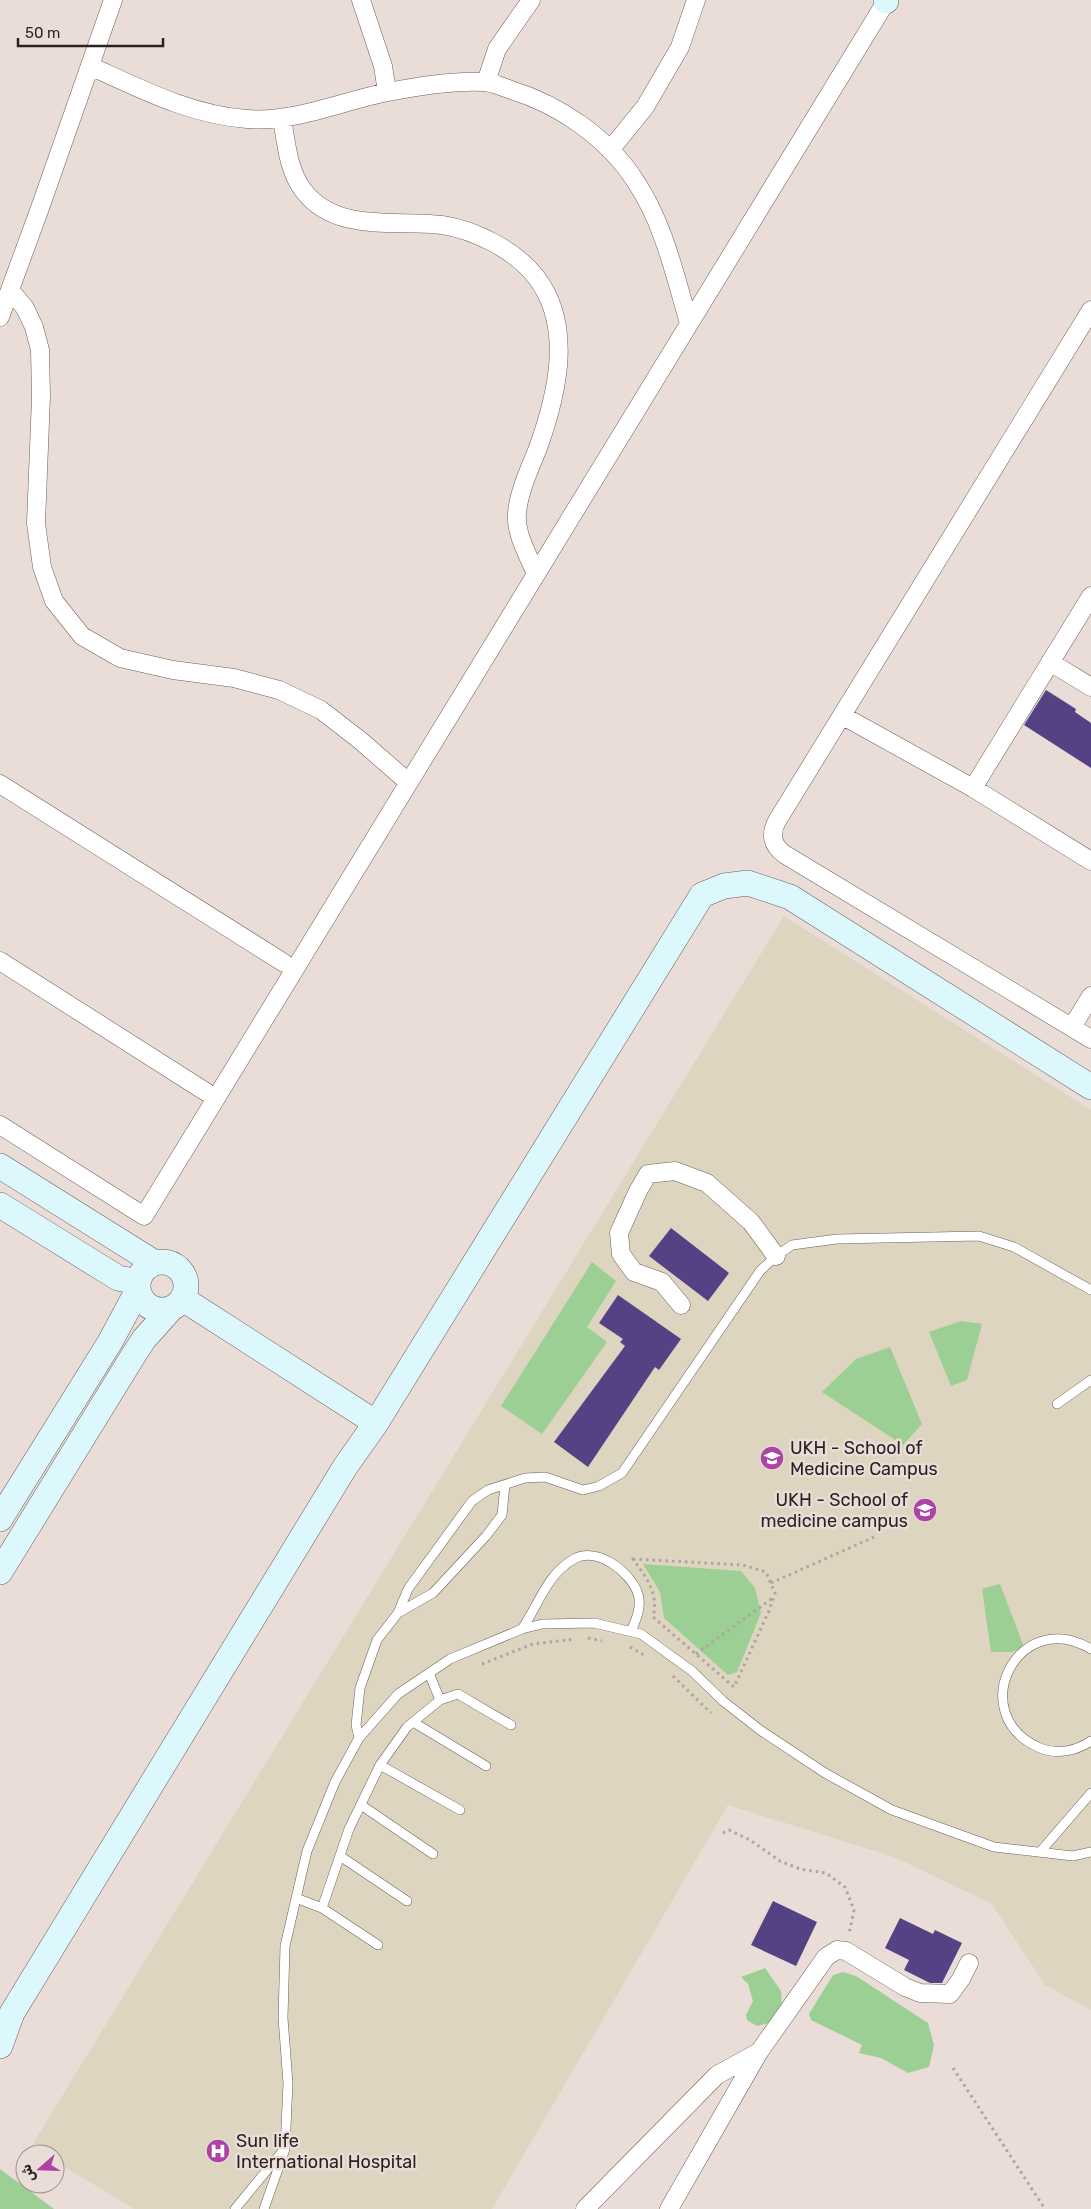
<svg xmlns="http://www.w3.org/2000/svg" width="1091" height="2209" font-family="Rubik,Vazirmatn,sans-serif">
<style>
.education{fill:#ded5c0}
.green{fill:#9ccf94}
.building{fill:#554285}
.lines{fill:none;stroke-linecap:round;stroke-linejoin:round}
.lane-casing{stroke:#6c5f5b;stroke-width:10}
.street-casing{stroke:#6c5f5b;stroke-width:19}
.secondary-casing{stroke:#6c5f5b;stroke-width:26}
.path{stroke:#afa4a0;stroke-width:3;stroke-dasharray:2.5 4;stroke-linecap:butt}
.lane{stroke:#fff;stroke-width:9}
.street{stroke:#fff;stroke-width:18}
.secondary{stroke:#dcf8fd;stroke-width:25}
.labels{text-anchor:middle;dominant-baseline:central;stroke-width:5;stroke-linejoin:round;paint-order:stroke}
.poi-label{font-size:18px;fill:#292422;stroke:#eadcd7;text-anchor:start}
</style>
<rect width="100%" height="100%" fill="#eadcd7"/>
<path class="education" d="M 784,916 L 1091,1110 L 1091,2010 L 1045,1985 L 992,1904 L 894,1857 L 728,1805 L 492,2209 L 134,2209 L 55,2161 L 55,2154 L 43,2154 L 31,2147 Z"/>
<path class="green" d="M 592,1262 L 616,1281 L 587,1327 L 607,1342 L 542,1434 L 501,1406 Z
M 961,1321 L 982,1324 L 967,1380 L 951,1386 L 929,1332 Z
M 890,1347 L 922,1424 L 903,1445 L 822,1392 L 856,1359 Z
M 643,1564 L 741,1571 L 755,1588 L 761,1613 L 737,1672 L 728,1675 L 664,1618 L 660,1592 Z
M 1000,1584 L 1024,1647 L 1012,1652 L 991,1652 L 982,1589 Z
M 765,1968 L 781,1991 L 782,2012 L 769,2023 L 757,2026 L 747,2020 L 746,2015 L 753,2001 L 748,1984 L 741,1977 Z
M 843,1972 L 856,1976 L 928,2023 L 934,2045 L 929,2067 L 908,2073 L 881,2058 L 859,2053 L 862,2045 L 811,2020 L 809,2014 L 833,1975 Z
M 0,2169 L 54,2209 L 0,2209 Z"/>
<path class="building" d="M 1046,690 L 1076,709 L 1075,712 L 1091,723 L 1091,768 L 1024,725 Z
M 671,1228 L 729,1273 L 708,1301 L 649,1256 Z
M 618,1295 L 681,1339 L 659,1370 L 655,1367 L 588,1467 L 554,1442 L 625,1346 L 620,1342 L 623,1339 L 599,1323 Z
M 773,1901 L 817,1922 L 796,1966 L 751,1945 Z
M 900,1918 L 933,1934 L 935,1930 L 962,1943 L 942,1983 L 930,1983 L 904,1970 L 909,1960 L 885,1948 Z"/>
<g class="lines">
<g class="lane-casing">
<path id="lane" d="M 1057,1404 L 1091,1380
M 398,1613 L 433,1593 L 486,1536 L 502,1515 L 505,1485
M 522,1629 C 539,1604 547,1574 574,1559 C 597,1546 631,1572 638,1594 C 642,1607 636,1620 631,1631
M 1091,1649 C 1018,1605 963,1715 1040,1748 C 1057,1755 1076,1751 1091,1741
M 440,1700 L 458,1694 L 511,1725
M 413,1722 L 486,1766
M 359,1738 L 356,1725 L 360,1688 L 377,1640 L 398,1613 L 408,1589 L 472,1501 L 488,1490 L 525,1478 L 545,1477 L 583,1490 L 599,1486 L 622,1473 L 760,1271 L 776,1256 L 792,1245 L 837,1239 L 979,1236 L 1014,1247 L 1091,1290
M 380,1765 L 460,1810
M 361,1805 L 433,1854
M 1040,1852 L 1091,1793
M 340,1856 L 407,1901
M 296,1898 L 322,1908 L 349,1829 L 380,1765 L 407,1727 L 440,1700 L 429,1673
M 322,1908 L 378,1945
M 235,2209 L 281,2153
M 264,2209 L 285,2149 L 288,2083 L 283,2018 L 285,1946 L 307,1851 L 335,1782 L 359,1738 L 398,1694 L 450,1659 L 522,1629 L 542,1624 L 594,1623 L 641,1634 L 692,1671 L 723,1701 L 760,1730 L 825,1773 L 892,1810 L 994,1847 L 1073,1856 L 1091,1852"/>
</g>
<g class="street-casing">
<path id="street" d="M 361,0 L 383,66 L 387,92
M 90,66 C 141,89 191,115 247,119 C 294,123 342,101 388,92 C 418,86 454,80 485,82 C 494,83 503,87 511,90 C 560,105 608,138 636,182 C 664,224 675,276 689,323
M 486,82 L 497,49 L 531,0
M 282,118 C 286,142 288,170 303,190 C 336,234 396,219 442,225 C 475,230 515,250 536,277 C 574,326 557,395 538,448 C 530,468 519,491 517,513 C 515,533 528,555 536,574
M 610,150 L 645,107 L 680,47 L 696,0
M 10,290 L 25,308 L 34,327 L 40,350 L 41,397 L 36,523 L 42,567 L 54,601 L 82,636 L 120,658 L 173,670 L 234,678 L 279,690 L 321,710 L 361,741 L 408,782
M 1091,310 L 777,821 C 770,834 772,845 784,854 L 1091,1039
M 0,317 L 40,208 L 113,0
M 1050,662 L 1091,687
M 843,716 L 973,788 L 1091,861
M 0,784 L 284,963
M 973,788 L 1091,596
M 0,961 L 206,1092
M 1072,1027 L 1091,996
M 0,1125 L 144,1216 L 887,0
M 681,1305 L 662,1282 L 634,1272 L 621,1254 L 619,1233 L 638,1191 L 648,1174 L 675,1171 L 707,1183 L 751,1222 L 776,1256
M 585,2209 L 717,2075 L 759,2052
M 669,2209 L 759,2052 L 826,1957 L 837,1950 L 846,1951 L 905,1987 L 920,1993 L 950,1994 L 961,1979 L 969,1963"/>
</g>
<g class="secondary-casing">
<path id="secondary" d="M 886,0 L 886,1
M 0,1166 L 155,1263
M 0,1205 L 118,1278 L 138,1282
M138 1286a24 24 0 1 1 48 0a24 24 0 1 1-48 0Z
M 183,1299 L 376,1423
M 0,1519 L 110,1342 L 138,1290
M 0,1572 L 133,1356 L 144,1339 L 170,1310
M 0,2046 L 12,2013 L 345,1467 L 376,1423 L 702,895 L 724,886 L 748,883 L 790,897 L 1091,1087"/>
</g>
<path class="path" d="M 633,1559 L 743,1565 L 766,1572 L 775,1593 L 769,1611 L 734,1687 L 653,1617 C 659,1592 646,1578 633,1559 Z
M 771,1583 L 874,1537
M 588,1638 L 602,1641
M 630,1647 L 644,1655
M 696,1654 L 774,1597
M 482,1664 L 533,1644 L 575,1639
M 673,1676 L 711,1713
M 723,1833 L 729,1830 L 750,1840 L 780,1861 L 800,1869 L 826,1873 L 845,1887 L 854,1910 L 849,1934
M 953,2068 L 1045,2209"/>
<use href="#lane" class="lane"/>
<use href="#street" class="street"/>
<use href="#secondary" class="secondary"/>
</g>
<defs>
<g id="university-disc" transform="scale(1.25)"><circle r="9.5" fill="#ac43a5" stroke="#eadcd7"/><path d="M0-5L7-2L0 1L-7-2ZM-4 1L0 2.5L4 1V4Q0 6-4 4Z" fill="#fff"/></g>
<g id="hospital-disc" transform="scale(1.25)"><circle r="9.5" fill="#ac43a5" stroke="#eadcd7"/><path d="M-5-5h3v3.5h4V-5h3V5h-3V1.5h-4V5h-3Z" fill="#fff"/></g>
</defs>
<g fill-rule="evenodd">
<use href="#university-disc" x="772" y="1458"/>
<use href="#university-disc" x="925" y="1510"/>
<use href="#hospital-disc" x="218" y="2151"/>
</g>
<g class="labels">
<g class="poi-label">
<text x="790" y="1448">UKH - School of<tspan x="790" dy="21">Medicine Campus</tspan></text>
<text x="908" y="1500" text-anchor="end">UKH - School of<tspan x="908" dy="21">medicine campus</tspan></text>
<text x="236" y="2141">Sun life<tspan x="236" dy="21">International Hospital</tspan></text>
</g>
</g>
<g transform="translate(40 2169) rotate(250)"><circle r="24" fill="#eadcd7" stroke="#9d928f"/>
<path d="M0-4L9 19L0 12L-9 19Z" fill="#ac43a5"/>
<text y="-8" font-size="14" font-weight="bold" text-anchor="middle" fill="#292422">ش</text>
</g>
<path d="M18 38v8h145v-8" fill="none" stroke="#292422" stroke-width="2.5"/>
<text x="25" y="38" font-size="15" fill="#292422" stroke="#eadcd7" stroke-width="4" paint-order="stroke">50 m</text>
</svg>
